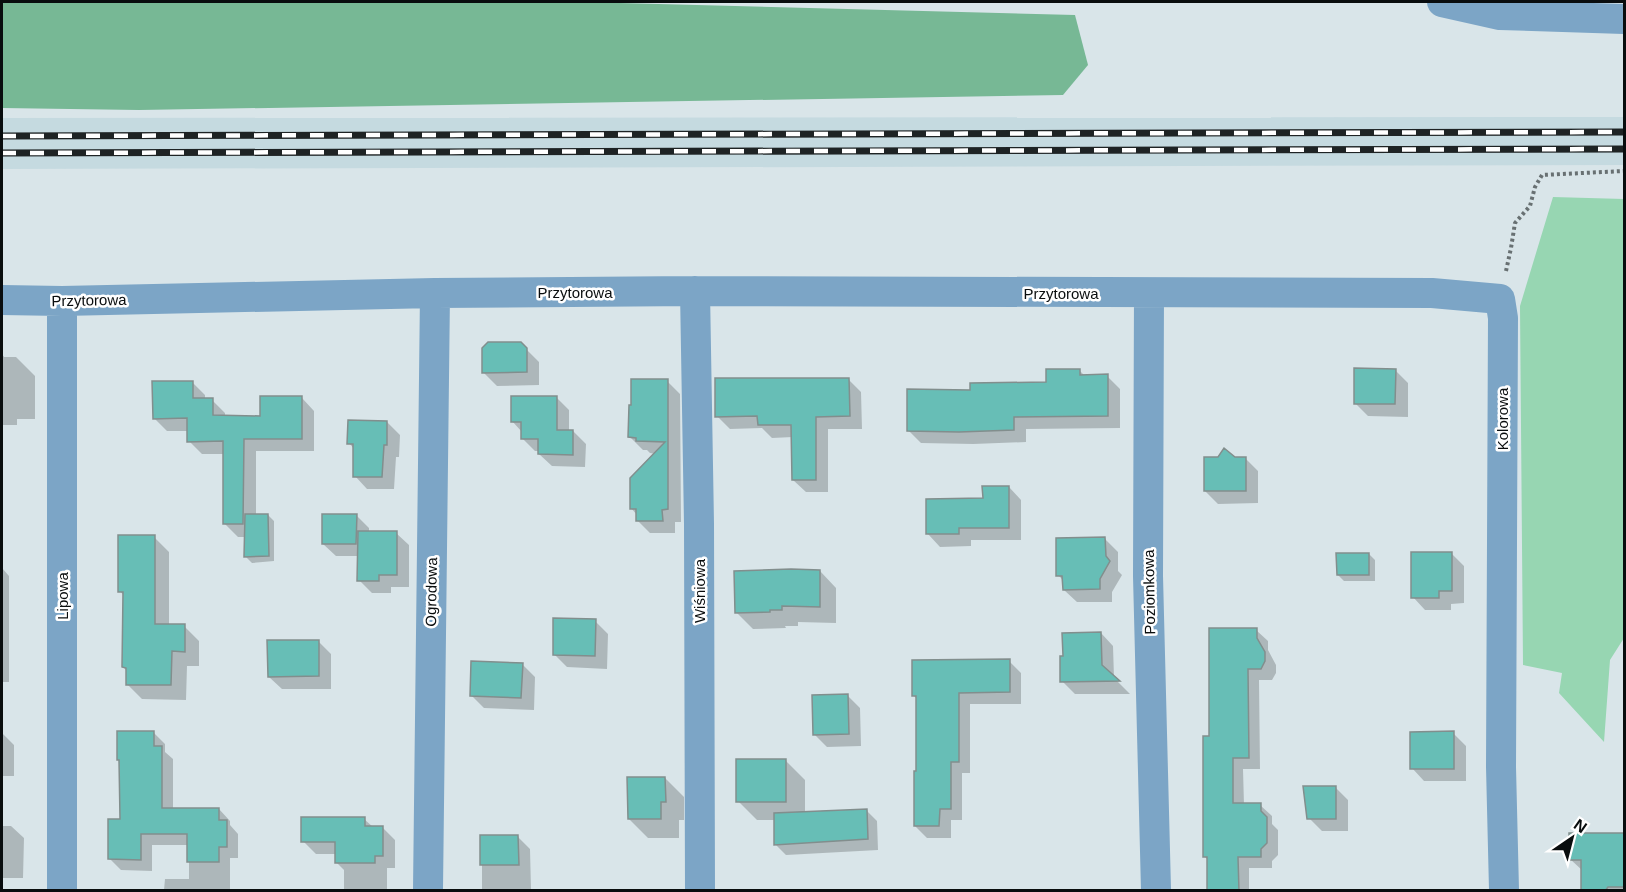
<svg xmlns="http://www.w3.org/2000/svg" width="1626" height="892" font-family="Arial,sans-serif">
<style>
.built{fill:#c5dae0}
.green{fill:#97d6b2}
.forest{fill:#77b895}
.shadow{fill:#0003}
.building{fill:#67beb6;stroke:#828e8d;stroke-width:1.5}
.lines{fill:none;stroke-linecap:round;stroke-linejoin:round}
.path{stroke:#687072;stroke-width:4;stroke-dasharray:3 3;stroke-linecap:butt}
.street{stroke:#7ca5c6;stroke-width:30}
.rail-casing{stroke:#1e2324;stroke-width:7}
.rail{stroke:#fff;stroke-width:4.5;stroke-dasharray:14;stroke-linecap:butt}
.labels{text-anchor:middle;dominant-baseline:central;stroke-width:5;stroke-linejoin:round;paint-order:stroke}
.street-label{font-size:15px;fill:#090d0e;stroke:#fff}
</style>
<rect width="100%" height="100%" fill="#d9e5e9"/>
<path class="built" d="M 1624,117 L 1624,165 L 2,169 L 2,118 Z"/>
<path class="green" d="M 1553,197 L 1624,199 L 1624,638 L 1610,660 L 1604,742 L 1559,693 L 1562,673 L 1523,665 L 1520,306 Z"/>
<path class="forest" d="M 2,2 L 581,2 L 1075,15 L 1088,65 L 1063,95 L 139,110 L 2,108 Z"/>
<path class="shadow" d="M 526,349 L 539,362 L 539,385 L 497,386 L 484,373 Z
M 2,354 L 4,357 L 16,357 L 35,376 L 35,419 L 17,419 L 17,425 L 2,425 Z
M 1079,370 L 1085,376 L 1107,376 L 1120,389 L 1120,428 L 1026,429 L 1026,442 L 973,444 L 921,443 L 908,430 L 972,392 L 1048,384 Z
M 1395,370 L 1408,383 L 1408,417 L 1368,416 L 1355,403 Z
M 848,379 L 861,392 L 862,429 L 828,429 L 828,492 L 806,492 L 793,480 L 793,437 L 772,438 L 762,428 L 730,429 L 717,416 Z
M 667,381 L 680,394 L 681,522 L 675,522 L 675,533 L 650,533 L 637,520 L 637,515 L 631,508 L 656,454 L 650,453 L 647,450 L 643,450 L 630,437 Z
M 192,382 L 205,395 L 205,400 L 212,400 L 225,413 L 225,417 L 261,418 L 302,398 L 314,411 L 314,451 L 256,451 L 256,516 L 268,515 L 274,521 L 274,561 L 252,563 L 246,557 L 246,537 L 238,537 L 225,524 L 225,454 L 202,454 L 189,441 L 189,431 L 167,431 L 154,418 Z
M 556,397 L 569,410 L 569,431 L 573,431 L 586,444 L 585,467 L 552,466 L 539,454 L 539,451 L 535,451 L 522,438 L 522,432 L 512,421 Z
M 387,422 L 400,435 L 399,457 L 396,457 L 394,489 L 367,489 L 355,476 L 355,450 L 349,443 Z
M 1234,458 L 1245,458 L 1258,471 L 1258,503 L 1218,504 L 1205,491 Z
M 1009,487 L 1021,500 L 1021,540 L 971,540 L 971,546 L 940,547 L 928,534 L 984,500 Z
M 356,515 L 369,528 L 369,533 L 396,533 L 409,545 L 409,587 L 391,587 L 391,593 L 372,593 L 359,580 L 359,556 L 336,556 L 323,544 Z
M 154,537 L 169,552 L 169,626 L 184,626 L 199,641 L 199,666 L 187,666 L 186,700 L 142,699 L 127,684 L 127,671 L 123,667 L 124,596 L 120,591 Z
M 1105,539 L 1118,552 L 1118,571 L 1122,575 L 1112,592 L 1112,602 L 1077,602 L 1064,590 L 1064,581 L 1058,575 Z
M 1451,553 L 1464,566 L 1464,603 L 1451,604 L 1451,610 L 1425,610 L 1413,597 Z
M 1369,554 L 1375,560 L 1375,581 L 1344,581 L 1338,575 Z
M 2,568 L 9,576 L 9,682 L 2,682 Z
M 820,571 L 836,588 L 836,623 L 798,622 L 798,626 L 785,626 L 786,628 L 753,629 L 736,612 Z
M 595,621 L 608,634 L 607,669 L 567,667 L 554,654 Z
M 1256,630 L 1268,641 L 1268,650 L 1276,665 L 1276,673 L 1272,680 L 1259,680 L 1260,769 L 1243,769 L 1244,805 L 1260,805 L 1272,816 L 1272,824 L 1278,830 L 1278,855 L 1272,861 L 1272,868 L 1249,868 L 1249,890 L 1208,890 L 1209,861 L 1204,856 L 1211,738 Z
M 1101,633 L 1113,646 L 1114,678 L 1130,694 L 1075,694 L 1062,681 Z
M 318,641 L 331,654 L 331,689 L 282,689 L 269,677 Z
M 1009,661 L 1021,673 L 1021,704 L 970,704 L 970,773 L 962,773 L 962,820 L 951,820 L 951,838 L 927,838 L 915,826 L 918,772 L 917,699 L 914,696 Z
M 522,664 L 535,677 L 534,710 L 484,708 L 472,696 Z
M 847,695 L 860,708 L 861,746 L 827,747 L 814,734 Z
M 2,733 L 14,745 L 14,776 L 2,776 Z
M 154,733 L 165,744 L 165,752 L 173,759 L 173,809 L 219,809 L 230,821 L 230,825 L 238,834 L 238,858 L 230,858 L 230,890 L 164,890 L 165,879 L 189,879 L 189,845 L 152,845 L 152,871 L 121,870 L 109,858 L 121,821 L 121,762 L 118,759 Z
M 1453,733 L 1466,746 L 1466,781 L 1424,781 L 1412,768 Z
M 786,761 L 805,780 L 805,813 L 866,810 L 877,821 L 878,850 L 786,855 L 775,844 L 775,820 L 757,820 L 738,801 Z
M 665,778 L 684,797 L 684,820 L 679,820 L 679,838 L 648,838 L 629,819 Z
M 1335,787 L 1348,800 L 1348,831 L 1322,831 L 1309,818 Z
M 364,819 L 373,827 L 382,827 L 395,840 L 395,868 L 387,868 L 387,890 L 344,890 L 344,870 L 336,862 L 336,854 L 316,854 L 303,841 Z
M 2,826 L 11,826 L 24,838 L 23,878 L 2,878 Z
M 1570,835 L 1624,835 L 1624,890 L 1587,890 L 1583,871 L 1570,859 Z
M 482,836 L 517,836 L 530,849 L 531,890 L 482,890 Z
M 1406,889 L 1452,889 L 1453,890 L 1406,890 Z"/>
<path class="building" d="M 488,342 L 521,342 L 527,348 L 527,372 L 482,373 L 482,348 Z
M 1354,368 L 1396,369 L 1395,404 L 1354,404 Z
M 1046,369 L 1080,369 L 1080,375 L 1108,374 L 1108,416 L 1014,417 L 1014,430 L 959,432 L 907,431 L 907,389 L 970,390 L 970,383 L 1046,382 Z
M 715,378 L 849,378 L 850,416 L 816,417 L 816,480 L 792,480 L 791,425 L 758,425 L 757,416 L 715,417 Z
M 631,379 L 668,379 L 668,509 L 662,510 L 663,521 L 636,521 L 636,509 L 630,509 L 630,478 L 665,442 L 636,441 L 636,438 L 628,437 L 629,405 L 631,405 Z
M 152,381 L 193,381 L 193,398 L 213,398 L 213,415 L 260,416 L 260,396 L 302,396 L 302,439 L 244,439 L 243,524 L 223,524 L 223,441 L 187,442 L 187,418 L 153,419 Z
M 511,396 L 557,396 L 557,430 L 573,430 L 573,455 L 538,454 L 538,439 L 521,439 L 521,422 L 511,422 Z
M 348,420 L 387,421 L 387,445 L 384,445 L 382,477 L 353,477 L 353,444 L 347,444 Z
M 1224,448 L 1235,457 L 1246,457 L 1246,491 L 1204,491 L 1204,457 L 1218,457 Z
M 982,486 L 1009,486 L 1009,528 L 959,528 L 959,534 L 926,534 L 926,499 L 983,498 Z
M 245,514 L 268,514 L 269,556 L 244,557 Z
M 322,514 L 357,514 L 356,544 L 322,544 Z
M 358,531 L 397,531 L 397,575 L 379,575 L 379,581 L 357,581 Z
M 118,535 L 155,535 L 155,624 L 185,624 L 185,652 L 172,651 L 171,685 L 126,685 L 126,668 L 122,667 L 123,592 L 118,592 Z
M 1105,537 L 1106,556 L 1110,561 L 1100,579 L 1100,589 L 1063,590 L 1062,576 L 1056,576 L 1056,538 Z
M 1411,552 L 1452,552 L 1452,591 L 1439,591 L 1439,598 L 1411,598 Z
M 1336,553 L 1369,553 L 1369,575 L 1337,575 Z
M 791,569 L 820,570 L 820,607 L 782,606 L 782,610 L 770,610 L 770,612 L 735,613 L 734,571 Z
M 553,618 L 596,619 L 595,656 L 553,655 Z
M 1209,628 L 1257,628 L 1257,638 L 1265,652 L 1265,661 L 1261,669 L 1248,669 L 1249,758 L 1233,758 L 1233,803 L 1261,803 L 1261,811 L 1267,817 L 1267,843 L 1261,849 L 1261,857 L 1238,857 L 1239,891 L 1207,891 L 1207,857 L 1203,857 L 1203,736 L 1209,736 Z
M 1101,632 L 1102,665 L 1120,681 L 1060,682 L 1060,656 L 1063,656 L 1062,633 Z
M 267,640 L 319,640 L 319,676 L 268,677 Z
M 1010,659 L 1010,692 L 959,693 L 959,762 L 951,762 L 951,809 L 940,809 L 939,826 L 914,826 L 914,771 L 916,771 L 916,696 L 912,696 L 912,660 Z
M 471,661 L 523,663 L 521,698 L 470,696 Z
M 848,694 L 849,734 L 813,735 L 812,695 Z
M 117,731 L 154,731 L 154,746 L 162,746 L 162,808 L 219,808 L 219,820 L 227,820 L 227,847 L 219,847 L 219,862 L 187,862 L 187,834 L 141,834 L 141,860 L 108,859 L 108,819 L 120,819 L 119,760 L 117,760 Z
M 1454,731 L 1454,769 L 1410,769 L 1410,732 Z
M 736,759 L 786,759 L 786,802 L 736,802 Z
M 627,777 L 665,777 L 666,802 L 661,802 L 661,819 L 628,819 Z
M 1303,786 L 1336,786 L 1336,819 L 1307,819 Z
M 867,809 L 868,839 L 774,845 L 774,813 Z
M 301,817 L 365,817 L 365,826 L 383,826 L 383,856 L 375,856 L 375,863 L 335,863 L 335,842 L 301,842 Z
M 1569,833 L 1624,833 L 1624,887 L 1608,887 L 1605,891 L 1581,891 L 1581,860 L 1569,860 Z
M 480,835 L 518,835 L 519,865 L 480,865 Z"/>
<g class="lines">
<path class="path" d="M 1506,271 L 1511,248 L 1515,223 L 1530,206 L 1535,187 L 1542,175 L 1624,171"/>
<path class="street" d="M 1442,2 L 1500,15 L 1624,19
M 695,291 L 699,524 L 700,890
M 1149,293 L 1148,576 L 1156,890
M 2,300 L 62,301 L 435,293 L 695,291 L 1432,293 L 1500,299 L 1503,318 L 1501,767 L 1504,890
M 62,301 L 62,890
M 428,890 L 435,293"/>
<g class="rail-casing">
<path id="rail" d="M 2,136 L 1624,132
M 2,153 L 1624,149"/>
</g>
<use href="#rail" class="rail"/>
</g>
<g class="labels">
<g class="street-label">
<text x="575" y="292">Przytorowa</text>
<text x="1061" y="293">Przytorowa</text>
<text transform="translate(89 300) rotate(-1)">Przytorowa</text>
<text transform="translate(1502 419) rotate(-90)">Kolorowa</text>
<text transform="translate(699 591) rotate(-90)">Wiśniowa</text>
<text transform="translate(431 592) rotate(-89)">Ogrodowa</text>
<text transform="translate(1149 592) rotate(-91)">Poziomkowa</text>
<text transform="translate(62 596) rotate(-90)">Lipowa</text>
</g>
</g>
<rect width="1626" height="892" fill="none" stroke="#090d0e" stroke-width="6"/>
<g transform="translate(1572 838) rotate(35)" stroke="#ffffff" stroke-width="4.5" paint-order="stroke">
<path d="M0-4.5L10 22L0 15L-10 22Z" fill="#090d0e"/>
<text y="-9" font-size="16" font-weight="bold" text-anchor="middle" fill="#090d0e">N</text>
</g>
</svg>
